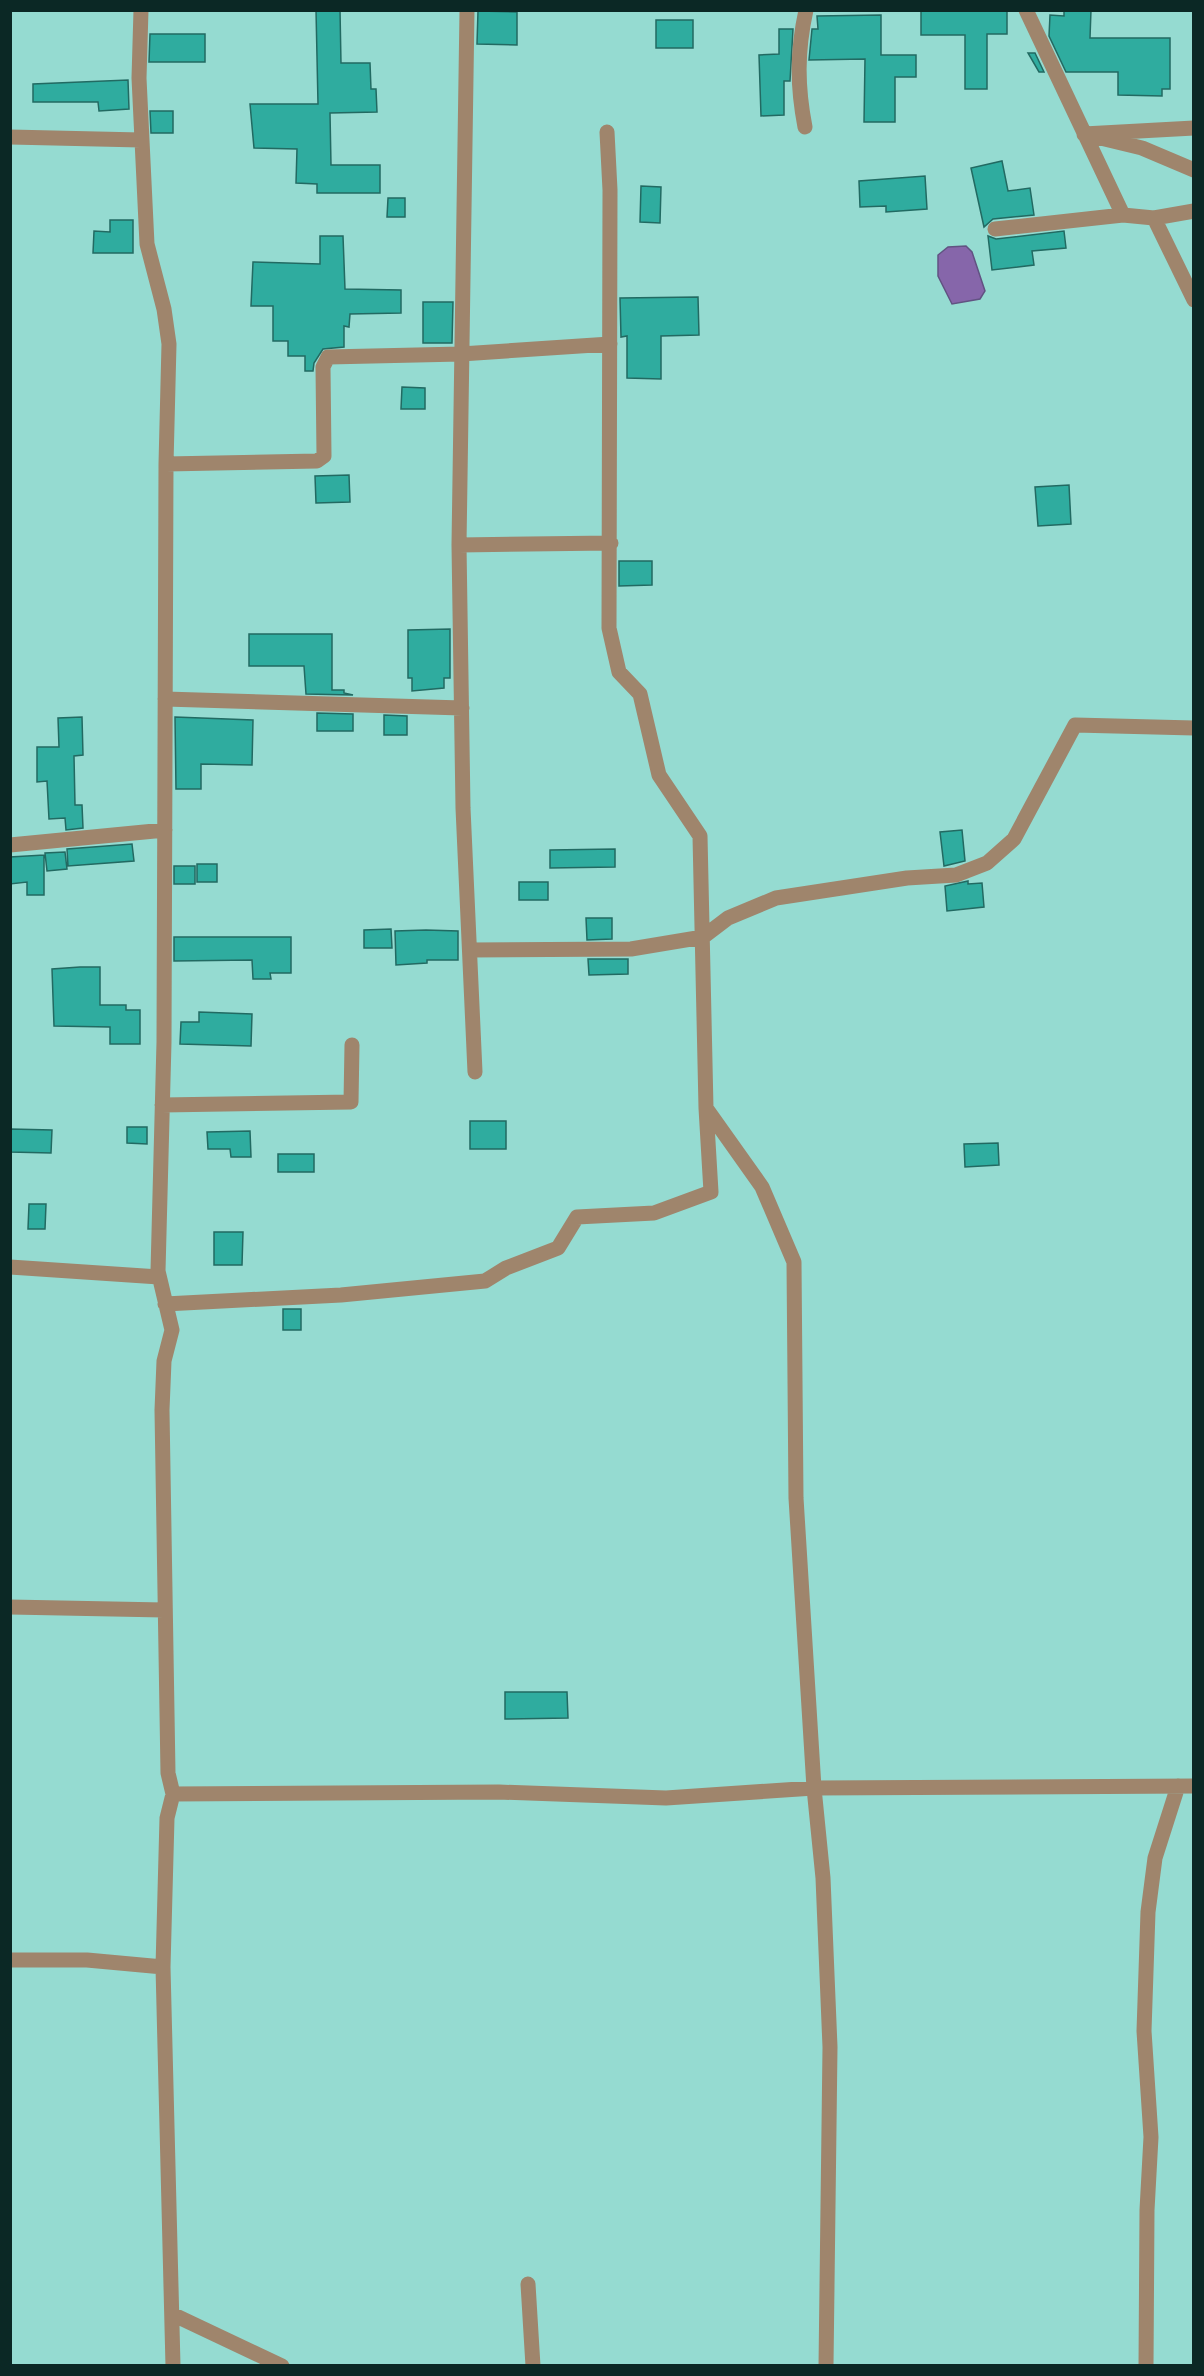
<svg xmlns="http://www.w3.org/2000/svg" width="1204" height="2376" font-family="'Work Sans',sans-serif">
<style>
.water{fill:#8666aa;stroke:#615382;stroke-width:1.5}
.building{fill:#2fac9f;stroke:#226a62;stroke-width:1.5}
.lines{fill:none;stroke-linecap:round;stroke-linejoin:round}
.minor{stroke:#9f856c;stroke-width:15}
</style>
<rect width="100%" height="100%" fill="#95dbd1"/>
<path class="water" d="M 966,246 L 972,252 L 985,291 L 980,299 L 952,304 L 938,276 L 938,255 L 948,247 Z"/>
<path class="building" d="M 316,10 L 340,10 L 341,63 L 370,63 L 371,89 L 376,89 L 377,112 L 330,113 L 331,165 L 380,165 L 380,193 L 317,193 L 317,184 L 296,183 L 297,149 L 254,148 L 250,104 L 318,104 Z
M 921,10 L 1007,10 L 1007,34 L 987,34 L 987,89 L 965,89 L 965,35 L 921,35 Z
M 1064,10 L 1091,10 L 1090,38 L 1170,38 L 1170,89 L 1162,89 L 1162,96 L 1118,95 L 1118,72 L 1066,72 L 1049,36 L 1050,15 L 1064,16 Z
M 478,11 L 517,12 L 517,45 L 477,44 Z
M 881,15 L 881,55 L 916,55 L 916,77 L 895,77 L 895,122 L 864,122 L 865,59 L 809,60 L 812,29 L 818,29 L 817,16 Z
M 656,20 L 693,20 L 693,48 L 656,48 Z
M 779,29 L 793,29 L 790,81 L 784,81 L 784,115 L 761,116 L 759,55 L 779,54 Z
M 150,34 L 205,34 L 205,62 L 149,62 Z
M 1028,53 L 1035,53 L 1044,72 L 1039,72 Z
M 128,80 L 129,109 L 99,111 L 98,102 L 33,102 L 33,84 Z
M 150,111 L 173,111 L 173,133 L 151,133 Z
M 1002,161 L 1008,191 L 1030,188 L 1034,215 L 993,219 L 984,227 L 971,168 Z
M 925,176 L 927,209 L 886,212 L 886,206 L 860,207 L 859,181 Z
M 641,186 L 661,187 L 660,223 L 640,222 Z
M 388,198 L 405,198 L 405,217 L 387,217 Z
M 110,220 L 133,220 L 133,253 L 93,253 L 94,231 L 110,232 Z
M 1064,231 L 1066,248 L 1032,251 L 1034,265 L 992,270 L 988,236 L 996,239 Z
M 320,236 L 343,236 L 345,289 L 401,290 L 401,313 L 350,314 L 349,327 L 344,326 L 344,347 L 323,349 L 314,363 L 313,371 L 305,371 L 305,356 L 288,356 L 288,341 L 273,341 L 273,306 L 251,306 L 253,262 L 320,264 Z
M 698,297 L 699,335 L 661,336 L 661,379 L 627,378 L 627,336 L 621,337 L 620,298 Z
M 423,302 L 453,302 L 452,343 L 423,343 Z
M 402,387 L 425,388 L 425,409 L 401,409 Z
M 349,475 L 350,502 L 316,503 L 315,476 Z
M 1069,485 L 1071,524 L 1038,526 L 1035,487 Z
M 619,561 L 652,561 L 652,585 L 619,586 Z
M 450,629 L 450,678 L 444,678 L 444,688 L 412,691 L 412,678 L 408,678 L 408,630 Z
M 249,634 L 332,634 L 332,690 L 344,690 L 344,693 L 353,695 L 306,694 L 304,666 L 249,666 Z
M 317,713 L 353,714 L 353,731 L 317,731 Z
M 384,715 L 407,716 L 407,735 L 384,735 Z
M 82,717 L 83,755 L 74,756 L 75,805 L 82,805 L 83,828 L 66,830 L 65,818 L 49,819 L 47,781 L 37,782 L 37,747 L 59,747 L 58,718 Z
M 175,717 L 253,720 L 252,765 L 201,764 L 201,789 L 176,789 Z
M 962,830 L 965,861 L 944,866 L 940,832 Z
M 132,844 L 134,861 L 68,866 L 67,849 Z
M 615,849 L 615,867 L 550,868 L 550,850 Z
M 65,852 L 67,869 L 47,871 L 45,853 Z
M 44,855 L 44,895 L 27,895 L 27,882 L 10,884 L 10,857 Z
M 197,864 L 217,864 L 217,882 L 197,882 Z
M 174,866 L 195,866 L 195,884 L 174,884 Z
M 968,881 L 968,884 L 982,883 L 984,907 L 947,911 L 945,886 Z
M 519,882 L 548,882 L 548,900 L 519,900 Z
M 586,918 L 612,918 L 612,939 L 587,940 Z
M 391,929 L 392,948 L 364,948 L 364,930 Z
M 426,930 L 458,931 L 458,960 L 427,960 L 427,963 L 396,965 L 395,931 Z
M 174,937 L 291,937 L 291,973 L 270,973 L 271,979 L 253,979 L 252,960 L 174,961 Z
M 588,959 L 628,959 L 628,974 L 589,975 Z
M 80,967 L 100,967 L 100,1005 L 126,1005 L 126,1010 L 140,1010 L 140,1044 L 110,1044 L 110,1027 L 54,1026 L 52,969 Z
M 199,1012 L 252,1014 L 251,1046 L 180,1044 L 181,1022 L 199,1022 Z
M 470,1121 L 506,1121 L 506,1149 L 470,1149 Z
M 127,1127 L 147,1127 L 147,1144 L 127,1143 Z
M 10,1129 L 52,1130 L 51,1153 L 10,1152 Z
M 250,1131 L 251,1157 L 231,1157 L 230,1149 L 208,1149 L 207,1132 Z
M 998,1143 L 999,1165 L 965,1167 L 964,1144 Z
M 278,1154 L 314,1154 L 314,1172 L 278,1172 Z
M 29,1204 L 46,1204 L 45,1229 L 28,1229 Z
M 214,1232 L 243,1232 L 242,1265 L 214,1265 Z
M 283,1309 L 301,1309 L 301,1330 L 283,1330 Z
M 505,1692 L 567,1692 L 568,1718 L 505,1719 Z"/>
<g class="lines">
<path class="minor" d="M 141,10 L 139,78 L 147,244 L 164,309 L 169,344 L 166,464 L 164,1042 L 158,1271 L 172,1330 L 164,1361 L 162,1410 L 168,1773 L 173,1794 L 167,1818 L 163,1967 L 173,2366
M 467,10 L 459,545 L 463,808 L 475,1072
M 1026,10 L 1123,215 L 1154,218 L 1194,300
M 805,127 C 797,86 797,51 806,10
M 1194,128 L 1084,134 L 1142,148 L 1194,170
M 607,132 L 610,190 L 609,628 L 619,672 L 640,694 L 659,775 L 700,836 L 706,1108 L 762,1187 L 794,1262 L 796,1498 L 814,1788 L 823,1878 L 830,2047 L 826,2366
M 10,137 L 141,140
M 1154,218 L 1194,211
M 995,229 L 1123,215
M 166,464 L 317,461 L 324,456 L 323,367 L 328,357 L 461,354 L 610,344
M 459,545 L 611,543
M 165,699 L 462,708
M 10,845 L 165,830
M 470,950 L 631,949 L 703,937 L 728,918 L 776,898 L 907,878 L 956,875 L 987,863 L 1014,839 L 1075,725 L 1194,728
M 162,1105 L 351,1102 L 352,1045
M 10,1267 L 159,1277
M 165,1304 L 341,1295 L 485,1281 L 506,1268 L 558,1248 L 577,1217 L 654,1213 L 711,1192 L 706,1108
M 10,1607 L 164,1610
M 173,1794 L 499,1792 L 666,1798 L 814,1788 L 1194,1786
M 10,1960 L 87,1960 L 163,1967
M 528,2284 L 533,2366
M 172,2314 L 282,2366
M 1146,2366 L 1147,2210 L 1151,2137 L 1144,2031 L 1148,1912 L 1155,1858 L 1178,1786"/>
</g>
<rect width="1204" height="2376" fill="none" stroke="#0b2825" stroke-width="24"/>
</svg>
